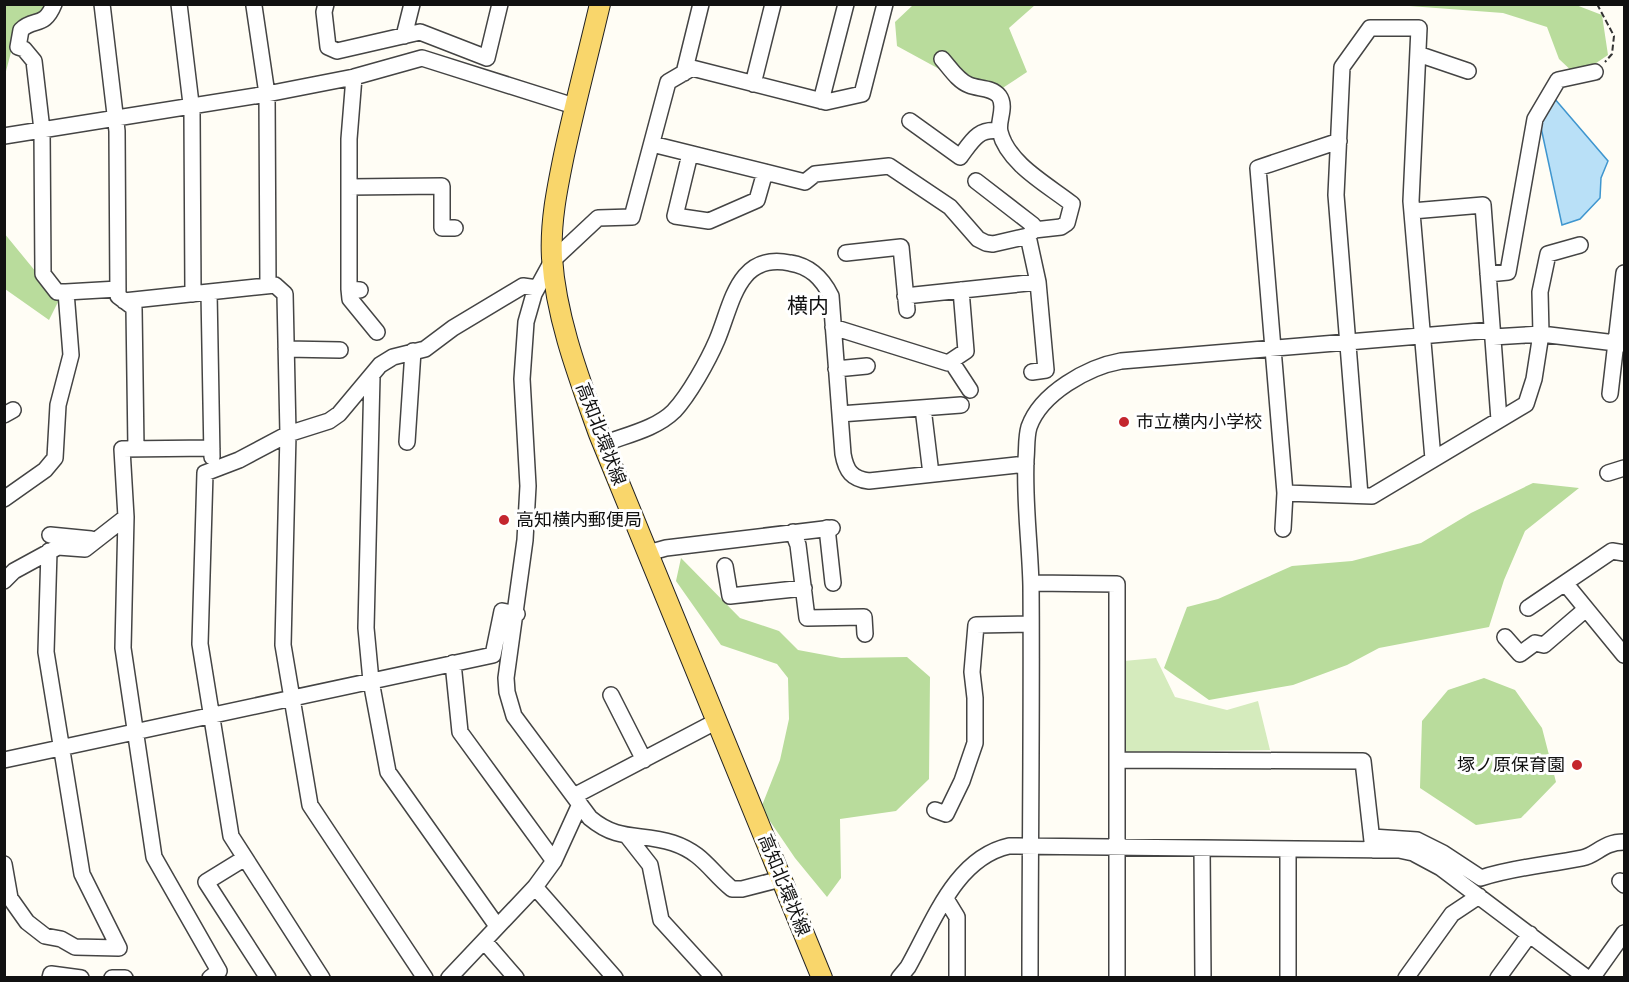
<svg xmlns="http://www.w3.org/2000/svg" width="1629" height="982" font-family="'Crimson Pro','Noto Sans JP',serif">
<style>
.green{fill:#d5ebbd}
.forest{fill:#b9dc9c}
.water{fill:#b9e0f7;stroke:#3f96cf;stroke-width:1.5}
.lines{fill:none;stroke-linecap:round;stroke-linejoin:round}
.minor-casing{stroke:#444;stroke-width:18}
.major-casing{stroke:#222;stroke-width:22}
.path{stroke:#333;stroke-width:2;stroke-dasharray:6 3;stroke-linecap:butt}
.minor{stroke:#fff;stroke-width:15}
.major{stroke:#f9d66b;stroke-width:20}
.poi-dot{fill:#c4262e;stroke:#fff;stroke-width:2}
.labels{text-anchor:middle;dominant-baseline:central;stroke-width:6;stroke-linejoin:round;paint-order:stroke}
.poi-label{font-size:18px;fill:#111;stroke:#fff;text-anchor:start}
.street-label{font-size:18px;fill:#111;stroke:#fff}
.quarter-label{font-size:21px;fill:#111;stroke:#fff}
</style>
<rect width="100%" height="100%" fill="#fffdf5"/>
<path class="green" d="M 1156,658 L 1175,697 L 1227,710 L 1258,701 L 1270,750 L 1124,752 L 1124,661 Z"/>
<path class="forest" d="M 5,5 L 46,5 L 38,20 L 18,26 L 5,75 Z
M 913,5 L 1035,5 L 1009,28 L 1027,72 L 995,93 L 941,70 L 897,46 L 895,22 Z
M 1396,5 L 1576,5 L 1602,15 L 1608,55 L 1577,76 L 1559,59 L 1547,27 L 1503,13 Z
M 4,233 L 59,300 L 49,320 L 5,289 Z
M 1533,483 L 1579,488 L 1525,531 L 1504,580 L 1489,627 L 1379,648 L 1347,665 L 1293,685 L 1209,700 L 1164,668 L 1187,607 L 1218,599 L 1292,566 L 1352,561 L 1421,543 L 1471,513 Z
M 681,558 L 740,618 L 779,631 L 798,650 L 841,658 L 907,657 L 930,677 L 929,779 L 896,811 L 840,819 L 841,878 L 827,897 L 795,858 L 761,808 L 780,760 L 789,719 L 788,678 L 777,664 L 721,645 L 676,581 Z
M 1484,678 L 1515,690 L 1542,728 L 1556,782 L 1521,818 L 1476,825 L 1420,788 L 1422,721 L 1448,690 Z"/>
<path class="water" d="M 1554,98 L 1608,161 L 1601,178 L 1600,198 L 1580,219 L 1562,225 L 1540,123 Z"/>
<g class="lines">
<g class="minor-casing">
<path id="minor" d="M 54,4 C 44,29 34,17 21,30 L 18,47 L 24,49 L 34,61 L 42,130 L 43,274 L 57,292 L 66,292
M 102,4 L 117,131 L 118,296 L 134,308 L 136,449
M 179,4 L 192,112 L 193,294
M 326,4 L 324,12 L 328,47 L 337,51 L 420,32 L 487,58 L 500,4
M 254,6 L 267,94 L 268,286
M 404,36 L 412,4
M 1418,54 L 1468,71
M 942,59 C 950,68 958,81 969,85 C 978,89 992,87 999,96 C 1007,107 997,121 1000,132 C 1008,164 1048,185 1072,204 L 1067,223 L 1061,227 L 1034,230 L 1028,236
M 684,73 L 701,4
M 354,77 L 349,139 L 349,289 L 360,290
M 753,84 L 773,4
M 821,101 L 846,4
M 910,121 L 960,157 C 972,141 978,128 999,131
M 4,136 L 267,94 L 354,77 L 422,58 L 574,106
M 652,144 L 805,182 L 815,174 L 889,166 L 950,207 L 978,239 L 986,243 L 993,244 L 1028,236 L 1038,282 L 1046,370 L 1032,372
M 690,154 L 675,216 L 709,221 L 757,200 L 765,172
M 976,181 L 1033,225 L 1034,230
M 349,187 L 442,186 L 442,228 L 455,228
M 1412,211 L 1483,205 L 1499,420
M 846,253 L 901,247 L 907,310
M 1488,274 L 1508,272 L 1535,119 L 1558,80 L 1595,72
M 349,289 L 350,299 L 377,332
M 209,292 L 212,457
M 905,296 L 1038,282
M 124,301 L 275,285 L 285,294 L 288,434 L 283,645 L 310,805 L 425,978
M 833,327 L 948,363 L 966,351 L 961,290
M 1493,337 L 1541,334 L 1624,344
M 286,349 L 340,350
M 951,361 L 970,390
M 836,369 L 867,366
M 372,376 L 366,628 L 371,681 L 388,772 L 497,926
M 1610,394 L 1624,273
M 923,408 L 931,474
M 840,414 L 961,405
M 4,415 L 13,410
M 407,442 L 413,351
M 603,444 C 626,435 656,429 674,411 C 689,395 708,361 717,340 C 732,305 737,252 790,263 C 810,266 822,278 831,296 L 843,454 C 846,471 852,479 869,481 L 1026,464
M 1608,473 L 1624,468
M 1285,493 L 1372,496 L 1526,404 L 1534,379 L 1541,334 L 1540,292 L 1548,254 L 1580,245
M 1360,495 L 1336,195 L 1342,67 L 1370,28 L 1419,28 L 1411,201 L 1433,459
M 4,499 L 45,470 L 55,458 L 58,405 L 71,355 L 66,292 L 118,289
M 827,528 L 833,583
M 1283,529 L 1285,493 L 1258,168 L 1339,141
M 793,532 L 798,545 L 807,618 L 864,617 L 865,634
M 50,535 L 91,539
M 648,553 L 666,548 L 832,528
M 725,566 L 730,596 L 804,588
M 4,581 L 14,571 L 58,547 L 85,549 L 126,517
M 1031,583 L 1117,584 L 1117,978
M 1565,583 L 1624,655
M 1528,608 L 1612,551 L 1624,553
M 1505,637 L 1520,654 L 1535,643 L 1544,645 L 1586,609
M 453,663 L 460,732 L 554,861
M 611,695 L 644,760
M 4,760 L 493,655 L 502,611 L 517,614
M 1117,760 L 1363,761 L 1373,850
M 574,796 L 717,721
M 935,810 L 946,814 L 962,781 L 975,743 L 975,698 L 972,672 L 976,625 L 1031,624
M 628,837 L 650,865 L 661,920 L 714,978
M 1372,837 L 1417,840 L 1443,853 L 1481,878 C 1514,867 1548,865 1582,858 C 1597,855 1603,842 1624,842
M 1202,848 L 1203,978
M 245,858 L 206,882 L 268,978
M 4,864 L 10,898 L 27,922 L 45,936 L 61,939 L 75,947 L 119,948 L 82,874 L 46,652 L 49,551
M 781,879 L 742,889 L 732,889 C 710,871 703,853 673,843 C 640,832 620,843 590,818 L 514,716 L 507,692 L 506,678 L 525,540 L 528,486 L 522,379 L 526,322 L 534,294 L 552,261 L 598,218 L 632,217 L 668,82 L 692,68 L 826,102 L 862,94 L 885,4
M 1620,881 L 1624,885
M 535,887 L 615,978
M 946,899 L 957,917 L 957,978
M 484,941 L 516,978
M 50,978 L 51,974 L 81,978
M 112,978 L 125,978
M 210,978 L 219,971 L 154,857 L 123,648 L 126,517 L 122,449 L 212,448
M 322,978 L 231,836 L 200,644 L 205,473 L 239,460 L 288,434 L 329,421 L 339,414 L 380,365 L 393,357 L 425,349 L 453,328 L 523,286 L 537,288
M 449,978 L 535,887 L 554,861 L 580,804
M 899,978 L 908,967 C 933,923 955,858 1009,846 L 1399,850 L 1413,853 L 1441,868 L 1587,978
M 1030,978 C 1030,847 1032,716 1031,586 C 1030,543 1024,502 1026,459 C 1027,449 1026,437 1029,427 C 1041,393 1088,367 1121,361 L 1492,330
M 1288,978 L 1288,849
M 1406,978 L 1452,914 L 1479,896
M 1498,978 L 1530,934
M 1592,978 L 1624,933"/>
</g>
<g class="major-casing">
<path id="major" d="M 600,4 C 588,55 575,104 564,155 C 557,189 550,223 552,258 C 556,318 579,378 599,434 L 822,978"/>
</g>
<path class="path" d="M 1597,4 L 1614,36 L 1612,54 L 1605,62"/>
<use href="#minor" class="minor"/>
<use href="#major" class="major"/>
</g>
<g class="poi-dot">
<circle cx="1124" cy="422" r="6"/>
<circle cx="504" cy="520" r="6"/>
<circle cx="1577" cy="765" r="6"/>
</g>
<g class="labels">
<g class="poi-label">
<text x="1136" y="422">市立横内小学校</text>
<text x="516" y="520">高知横内郵便局</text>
<text x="1565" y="765" text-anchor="end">塚ノ原保育園</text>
</g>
<g class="street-label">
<text transform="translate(601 434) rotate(69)">高知北環状線</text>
<text transform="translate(784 885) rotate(68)">高知北環状線</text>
</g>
<g class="quarter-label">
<text x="808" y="306">横内</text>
</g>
</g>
<rect width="1629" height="982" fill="none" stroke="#111111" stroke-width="12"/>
</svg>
